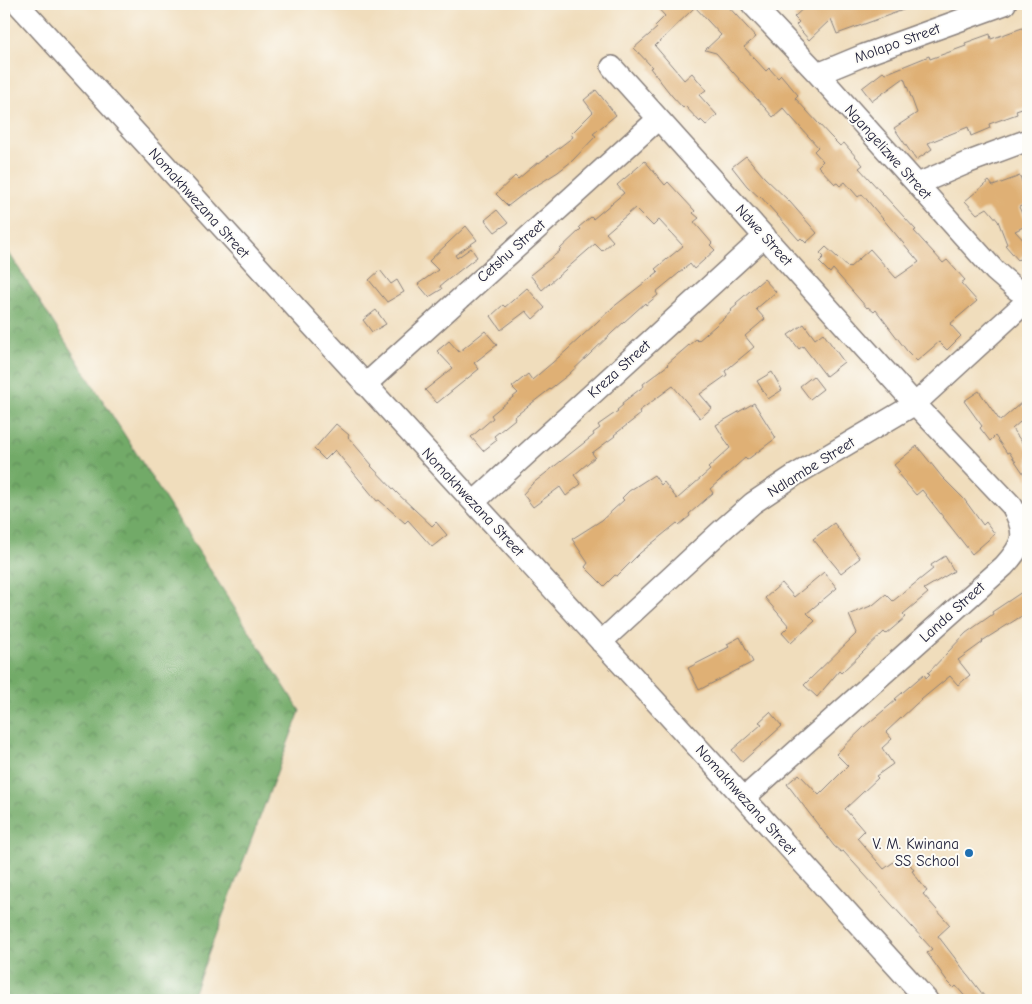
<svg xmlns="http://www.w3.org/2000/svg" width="1032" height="1004" font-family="'Comic Neue',sans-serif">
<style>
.forest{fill:url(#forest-crowns);stroke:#4a6652}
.building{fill:#dfb075}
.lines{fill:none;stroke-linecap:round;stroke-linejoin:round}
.minor-casing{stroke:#89807c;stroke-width:24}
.minor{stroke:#fff;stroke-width:21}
.poi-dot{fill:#1f6fb2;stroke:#fdfcf7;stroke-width:2}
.labels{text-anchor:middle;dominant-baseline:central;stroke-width:4;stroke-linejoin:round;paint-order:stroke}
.street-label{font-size:15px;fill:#22223b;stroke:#fdfcf7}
.poi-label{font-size:15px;fill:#22223b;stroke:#fdfcf7;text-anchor:end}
</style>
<defs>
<pattern id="forest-crowns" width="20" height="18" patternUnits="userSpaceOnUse" patternTransform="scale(1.25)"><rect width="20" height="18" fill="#72aa68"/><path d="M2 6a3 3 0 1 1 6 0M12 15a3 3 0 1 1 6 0" fill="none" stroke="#5d8a57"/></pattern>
</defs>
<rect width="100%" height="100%" fill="#fdfcf7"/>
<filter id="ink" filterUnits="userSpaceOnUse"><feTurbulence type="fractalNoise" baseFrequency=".02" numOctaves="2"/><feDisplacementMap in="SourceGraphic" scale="10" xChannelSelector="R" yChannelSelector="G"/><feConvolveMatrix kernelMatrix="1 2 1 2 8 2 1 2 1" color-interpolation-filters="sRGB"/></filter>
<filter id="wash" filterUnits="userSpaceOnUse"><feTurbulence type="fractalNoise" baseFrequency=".0096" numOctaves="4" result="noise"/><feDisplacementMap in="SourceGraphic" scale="20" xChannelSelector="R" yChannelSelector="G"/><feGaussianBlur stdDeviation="1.12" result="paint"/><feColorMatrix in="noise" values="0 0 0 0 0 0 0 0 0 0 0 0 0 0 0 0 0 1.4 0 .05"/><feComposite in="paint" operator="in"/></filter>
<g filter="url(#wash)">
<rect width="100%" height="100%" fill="#f0ddbc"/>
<path class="forest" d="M 4,245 L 300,711 L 191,1000 L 4,1000 Z"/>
<g id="blocks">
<path class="building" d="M 654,4 L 726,4 L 756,37 L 744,47 L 766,71 L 769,68 L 778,78 L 781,75 L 798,95 L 795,98 L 830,136 L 840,146 L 844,143 L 863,165 L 859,168 L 916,230 L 914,231 L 943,263 L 947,260 L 965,280 L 961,283 L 977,301 L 950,324 L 961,336 L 947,350 L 939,342 L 917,361 L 907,351 L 876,310 L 874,312 L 868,307 L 867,308 L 833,269 L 830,273 L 819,262 L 824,257 L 820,253 L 826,247 L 849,268 L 870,249 L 896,278 L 919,262 L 862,194 L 858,197 L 845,182 L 840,186 L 837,183 L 835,184 L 818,166 L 823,161 L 814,151 L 818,147 L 783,108 L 773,117 L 716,53 L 705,50 L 721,35 L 695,7 L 655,46 L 684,80 L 692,73 L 706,90 L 699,95 L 717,115 L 706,125 L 701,120 L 700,122 L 685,106 L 683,108 L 672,96 L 650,68 L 652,67 L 634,48 L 657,28 L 655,26 L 665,16 Z
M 808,4 L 914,4 L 914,6 L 837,34 L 831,19 L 809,40 L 796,25 L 799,22 L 794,17 Z
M 1028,26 L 1028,106 L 1016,110 L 1017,114 L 989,124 L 990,128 L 971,136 L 968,127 L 928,143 L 932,149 L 916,160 L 894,128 L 917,113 L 904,78 L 872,101 L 862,88 L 883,72 L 885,74 L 929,56 L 930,59 L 966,46 L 965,43 L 990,34 L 991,39 Z
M 596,90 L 616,115 L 593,134 L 596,136 L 572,161 L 558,172 L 526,192 L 508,206 L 496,194 L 515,176 L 518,179 L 538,162 L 539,163 L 573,137 L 571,134 L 593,112 L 584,100 Z
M 746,156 L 764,177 L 790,202 L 817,233 L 806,243 L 801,238 L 799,240 L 761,197 L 760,198 L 747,186 L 732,167 Z
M 645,161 L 665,185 L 668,182 L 695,211 L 693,213 L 699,218 L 694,222 L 712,243 L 710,245 L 715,250 L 694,269 L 690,264 L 656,292 L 658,295 L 646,305 L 645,303 L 613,332 L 568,375 L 514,417 L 515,419 L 494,436 L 497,440 L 483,451 L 471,437 L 493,418 L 491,415 L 518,393 L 512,387 L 528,374 L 532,380 L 566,351 L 612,308 L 658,272 L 655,269 L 683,246 L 659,220 L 653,226 L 635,208 L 606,233 L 613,241 L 602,251 L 595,244 L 542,290 L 530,275 L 560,251 L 559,250 L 581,229 L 579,227 L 591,217 L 593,219 L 624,193 L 617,185 Z
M 1020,176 L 1028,199 L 1028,203 L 1019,207 L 1027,225 L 1015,231 L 1028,245 L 1028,250 L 1018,260 L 1005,245 L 1007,244 L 998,221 L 987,208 L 977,214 L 965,201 L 989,181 L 993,186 Z
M 497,210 L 508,223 L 495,232 L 485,220 Z
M 466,226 L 477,240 L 455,255 L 457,258 L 471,248 L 477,257 L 440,286 L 442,289 L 429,297 L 418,284 L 438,270 L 429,261 Z
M 380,270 L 391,284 L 397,280 L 404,292 L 387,302 L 369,280 Z
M 764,279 L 776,292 L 756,309 L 765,319 L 745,336 L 754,347 L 725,371 L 727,375 L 700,394 L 712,408 L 700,418 L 673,386 L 639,411 L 641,414 L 614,435 L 615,436 L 592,453 L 595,457 L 574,475 L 581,484 L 566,496 L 560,487 L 533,507 L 523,494 L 532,484 L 594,435 L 593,433 L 600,428 L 598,425 L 618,411 L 617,410 L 623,405 L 622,403 L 644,386 L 643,384 L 668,365 L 667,364 L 696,339 L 698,341 L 732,311 L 731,310 L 737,305 L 736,303 Z
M 527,288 L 545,308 L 533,319 L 526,311 L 501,330 L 491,316 L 503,305 L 505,307 Z
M 376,310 L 386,324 L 372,332 L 363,320 Z
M 804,324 L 815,339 L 823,333 L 844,362 L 826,376 L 803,346 L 799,349 L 788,335 Z
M 485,331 L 497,345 L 474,363 L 479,369 L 437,403 L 425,390 L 453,368 L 437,351 L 449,341 L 459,352 Z
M 772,372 L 782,390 L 768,399 L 757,381 Z
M 813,376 L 823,389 L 810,399 L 800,386 Z
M 979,391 L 1000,421 L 1021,403 L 1028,411 L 1028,415 L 1012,429 L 1028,450 L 1028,480 L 1009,452 L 1007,453 L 995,436 L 990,441 L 980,428 L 982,426 L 964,401 Z
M 754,403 L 776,438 L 747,460 L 745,458 L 710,489 L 713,493 L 689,514 L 690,516 L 679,525 L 677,523 L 640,553 L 617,576 L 615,575 L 604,586 L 585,567 L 588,563 L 572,539 L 602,520 L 624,500 L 622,498 L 629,491 L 654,475 L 661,485 L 664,482 L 677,499 L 710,470 L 708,468 L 730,448 L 716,425 Z
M 336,424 L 349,435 L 348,437 L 372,465 L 371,466 L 397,493 L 432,526 L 436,522 L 447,535 L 432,547 L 408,520 L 405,523 L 379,500 L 377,501 L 335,450 L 325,460 L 314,449 Z
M 917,446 L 942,477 L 964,499 L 983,525 L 986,522 L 995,534 L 972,554 L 922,490 L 916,495 L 898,474 L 900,472 L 894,465 Z
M 834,523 L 860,558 L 841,573 L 813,539 Z
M 945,556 L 954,571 L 924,589 L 928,593 L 903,614 L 906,617 L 886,634 L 884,632 L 841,673 L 839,671 L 817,697 L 804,685 L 857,633 L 849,615 L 873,605 L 886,594 L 893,601 L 933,569 L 931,565 Z
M 824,572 L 837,588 L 807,613 L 815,621 L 791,643 L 782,633 L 789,626 L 765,598 L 782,583 L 794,597 Z
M 1028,588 L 1028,612 L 982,641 L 983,642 L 958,660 L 970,675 L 958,685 L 950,676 L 916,704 L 886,732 L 892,739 L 882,748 L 893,764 L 876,776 L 878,778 L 845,809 L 864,831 L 857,838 L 884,869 L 903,855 L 914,870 L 912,871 L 927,891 L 923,894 L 950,925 L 938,936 L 987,1000 L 968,1000 L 956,986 L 954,988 L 948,982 L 927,953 L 932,949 L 843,851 L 841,852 L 834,846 L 787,784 L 799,774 L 819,795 L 848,766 L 836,754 L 864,727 L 896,700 L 895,699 L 924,674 L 926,678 L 930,674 L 928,673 L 966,633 L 993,614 L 992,612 Z
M 740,637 L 753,662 L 699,690 L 688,668 L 729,647 L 727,644 Z
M 770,712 L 782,726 L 742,762 L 732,750 L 762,724 L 759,722 Z"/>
</g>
</g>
<g filter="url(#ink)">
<use href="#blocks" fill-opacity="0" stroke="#89807c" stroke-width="1"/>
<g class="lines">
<g class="minor-casing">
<path id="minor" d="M 18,4 L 744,798 L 927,1000
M 752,4 L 818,74 L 995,271 L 1017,290 L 1028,294
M 612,67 L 915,404 L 1012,506 C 1027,533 1025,543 1004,566 L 744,798
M 818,74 L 864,55 L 1005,4
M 918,184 L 969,162 L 1028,140
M 365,385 L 658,119
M 474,502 L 765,236
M 601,642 L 722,530 L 753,503 L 795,475 L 915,404 L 1028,300"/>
</g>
<use href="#minor" class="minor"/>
</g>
</g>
<circle class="poi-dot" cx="969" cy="853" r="5"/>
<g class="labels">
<g class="street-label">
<text transform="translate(897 43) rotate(-20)">Molapo Street</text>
<text transform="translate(888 152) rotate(48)">Ngangelizwe Street</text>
<text transform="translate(199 203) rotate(48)">Nomakhwezana Street</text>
<text transform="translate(764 235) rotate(48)">Ndwe Street</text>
<text transform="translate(511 251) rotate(-42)">Cetshu Street</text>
<text transform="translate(619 369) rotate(-42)">Kreza Street</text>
<text transform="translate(811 467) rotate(-32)">Ndlambe Street</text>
<text transform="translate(473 502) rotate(47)">Nomakhwezana Street</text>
<text transform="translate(952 612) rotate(-42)">Landa Street</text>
<text transform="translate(746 800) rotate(48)">Nomakhwezana Street</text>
</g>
<g class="poi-label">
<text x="959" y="844">V. M. Kwinana<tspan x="959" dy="17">SS School</tspan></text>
</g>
</g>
<rect width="1032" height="1004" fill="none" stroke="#fdfcf7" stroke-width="20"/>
</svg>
